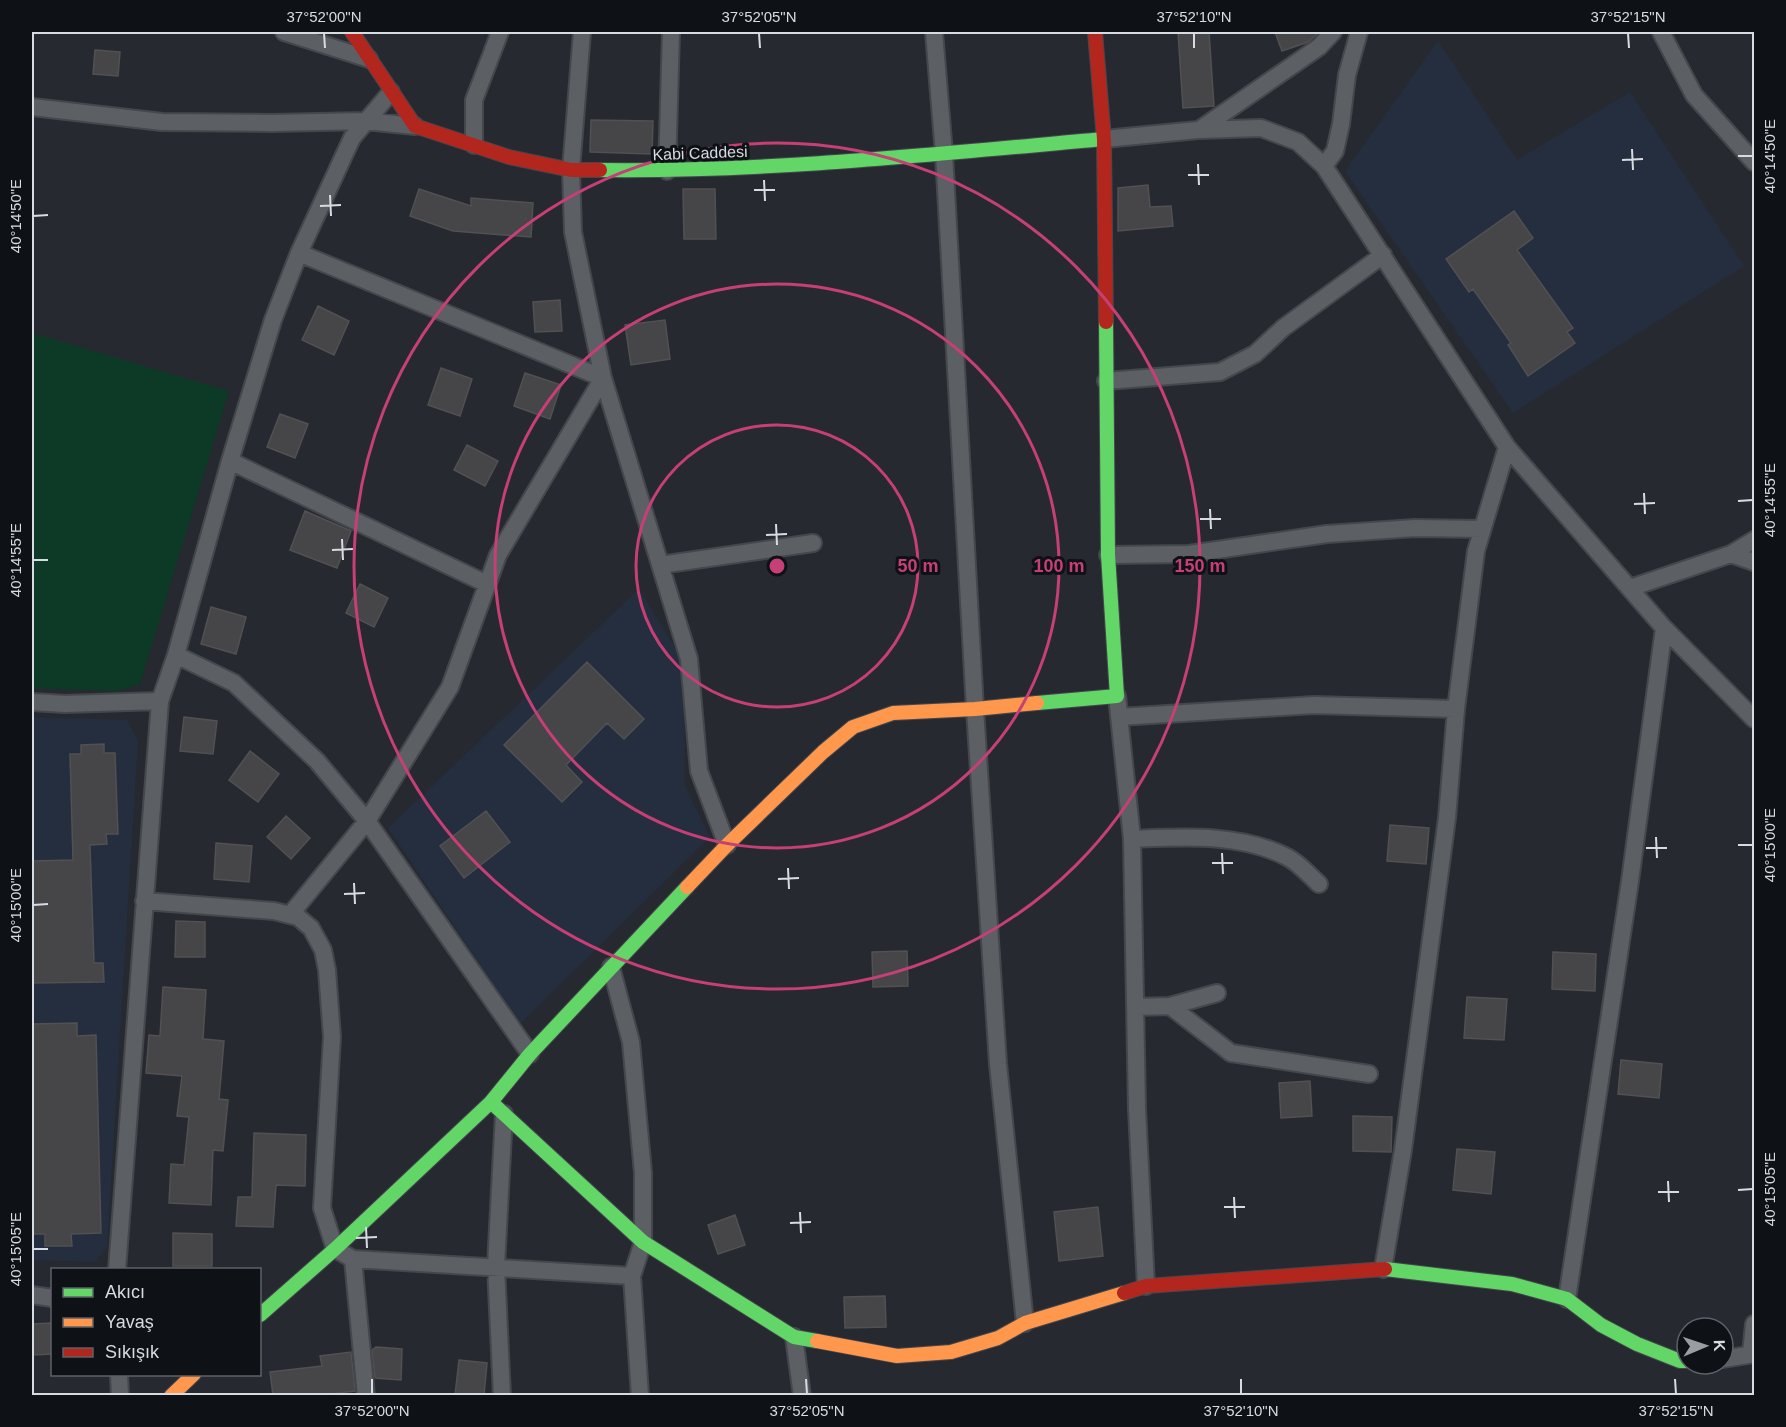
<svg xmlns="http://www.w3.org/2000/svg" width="1786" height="1427" font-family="Helvetica,sans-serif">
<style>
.built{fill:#252e3e}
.green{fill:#0c3a26}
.building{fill:#464547;stroke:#515052;stroke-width:1.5}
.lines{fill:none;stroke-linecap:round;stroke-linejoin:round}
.street-casing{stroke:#44474c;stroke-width:20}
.fast-casing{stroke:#44474c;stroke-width:16}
.slow-casing{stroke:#44474c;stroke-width:16}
.jam-casing{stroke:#44474c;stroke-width:16}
.street{stroke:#5c6064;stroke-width:16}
.fast{stroke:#63d668;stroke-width:14}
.slow{stroke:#ff974d;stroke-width:14}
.jam{stroke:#b3261e;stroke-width:14}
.ticks{fill:none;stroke:#d7dce3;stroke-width:2}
.ring{fill:none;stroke:#c63f76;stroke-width:3}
.labels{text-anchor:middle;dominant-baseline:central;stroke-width:6;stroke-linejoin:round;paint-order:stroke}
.street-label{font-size:16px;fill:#d7dce3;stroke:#0e1116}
.centre{fill:#c63f76;stroke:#0e1116;stroke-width:3}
.ring-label{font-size:18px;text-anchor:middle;font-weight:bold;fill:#c63f76;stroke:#0e1116;stroke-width:6;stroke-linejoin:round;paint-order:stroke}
.neatline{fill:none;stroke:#d7dce3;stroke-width:2}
.ticks-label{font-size:15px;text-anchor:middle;fill:#d7dce3}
</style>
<rect width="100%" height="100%" fill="#262a30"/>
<path class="built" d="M 1438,41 L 1517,160 L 1630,92 L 1744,266 L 1513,413 L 1345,171 Z
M 639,589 L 680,656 L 684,669 L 685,786 L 710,837 L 520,1024 L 388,828 Z
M 32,717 L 127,720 L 138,740 L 107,1246 L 96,1262 L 32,1260 Z"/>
<path class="green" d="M 32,333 L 229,391 L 140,684 L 117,691 L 32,688 Z"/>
<path class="building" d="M 1178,32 L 1209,32 L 1214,106 L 1183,108 Z
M 1275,32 L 1319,32 L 1308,42 L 1282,51 Z
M 95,50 L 120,52 L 118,76 L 93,74 Z
M 591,120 L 653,121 L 652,154 L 590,152 Z
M 1148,185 L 1150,207 L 1171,206 L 1173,226 L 1118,231 L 1118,188 Z
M 419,189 L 471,206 L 471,198 L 533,203 L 531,237 L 453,231 L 410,216 Z
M 683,189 L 715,189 L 716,239 L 684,239 Z
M 1514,211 L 1533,238 L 1517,250 L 1573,328 L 1567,332 L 1575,343 L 1528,376 L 1508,345 L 1511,343 L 1473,289 L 1469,292 L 1446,259 Z
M 560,300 L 562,331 L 535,332 L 533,302 Z
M 318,306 L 349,321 L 334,355 L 302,340 Z
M 665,320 L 670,359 L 631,365 L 625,325 Z
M 441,368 L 472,379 L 460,416 L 428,405 Z
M 525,373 L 561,385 L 550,419 L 514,406 Z
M 280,414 L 308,424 L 295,458 L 267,447 Z
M 467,445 L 498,461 L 485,486 L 454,470 Z
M 305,511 L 351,531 L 337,568 L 290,550 Z
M 360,584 L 388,598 L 374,627 L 346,613 Z
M 211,607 L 246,617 L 236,654 L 201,644 Z
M 587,662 L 644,719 L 624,739 L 607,723 L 566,765 L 582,782 L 562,802 L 504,745 Z
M 184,717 L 217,721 L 213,754 L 180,751 Z
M 104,744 L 104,753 L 115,753 L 118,834 L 106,834 L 107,844 L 90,845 L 94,963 L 103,963 L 104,982 L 32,983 L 32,861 L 73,860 L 70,754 L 81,754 L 81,745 Z
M 250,751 L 279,774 L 258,802 L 229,780 Z
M 486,811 L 510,842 L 464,878 L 440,846 Z
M 286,816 L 310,838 L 291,859 L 267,837 Z
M 1390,825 L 1429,828 L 1426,864 L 1387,861 Z
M 216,843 L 252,846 L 249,882 L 214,879 Z
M 176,921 L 205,922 L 205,957 L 175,957 Z
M 907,951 L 908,986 L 873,987 L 872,952 Z
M 1553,952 L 1596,954 L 1595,991 L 1552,989 Z
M 163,987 L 206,990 L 203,1039 L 224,1041 L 219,1099 L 228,1100 L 223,1151 L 213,1150 L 211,1205 L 169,1203 L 171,1164 L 184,1165 L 189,1117 L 177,1116 L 182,1076 L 146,1073 L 149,1035 L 160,1036 Z
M 1467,997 L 1507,999 L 1504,1040 L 1464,1038 Z
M 77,1023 L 77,1036 L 96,1035 L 101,1233 L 71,1234 L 72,1246 L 45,1246 L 45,1234 L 32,1234 L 32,1024 Z
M 1621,1060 L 1662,1064 L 1659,1098 L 1618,1094 Z
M 1310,1081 L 1312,1116 L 1281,1118 L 1279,1083 Z
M 1353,1116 L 1392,1117 L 1391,1152 L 1353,1151 Z
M 254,1133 L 306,1135 L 305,1186 L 276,1185 L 273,1227 L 236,1226 L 238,1197 L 252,1197 Z
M 1457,1149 L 1495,1152 L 1491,1194 L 1453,1190 Z
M 1098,1207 L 1103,1256 L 1059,1261 L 1054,1212 Z
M 735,1215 L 745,1245 L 718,1254 L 708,1225 Z
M 173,1233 L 212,1234 L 212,1266 L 173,1266 Z
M 885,1296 L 886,1327 L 845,1328 L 844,1297 Z
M 52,1323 L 52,1354 L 32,1355 L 32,1324 Z
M 376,1347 L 402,1349 L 401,1380 L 375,1378 L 372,1350 Z
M 351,1352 L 355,1391 L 321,1395 L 273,1395 L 270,1372 L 322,1366 L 320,1356 Z
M 459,1360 L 487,1363 L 484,1395 L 455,1395 Z"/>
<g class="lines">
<g class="street-casing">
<path id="street" d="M 284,32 L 369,59
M 582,32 L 571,170 L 573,232 L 603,378 L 689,659 L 699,771 L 727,845
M 934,32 L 944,154 L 975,709 L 998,1064 L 1025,1323
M 1661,32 L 1694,95 L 1754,162
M 32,107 L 162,122 L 272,123 L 365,121 L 415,126
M 1199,130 L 1319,47 L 1333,32
M 1104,139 L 1198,130 L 1261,128 L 1298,142 L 1324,166 L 1507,447 L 1664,628 L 1754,719
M 474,145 L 474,100 L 500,32
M 1324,166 L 1335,151 L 1341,124 L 1347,75 L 1359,32
M 667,171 L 671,32
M 1106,381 L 1220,372 L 1255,354 L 1283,328 L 1383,255
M 230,461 L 487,584
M 1731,554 L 1754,562
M 1108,555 L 1189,554 L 1327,534 L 1415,528 L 1482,529
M 660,565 L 813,543
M 1630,588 L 1731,554 L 1754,540
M 176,655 L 234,683 L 317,761 L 367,821 L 530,1054
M 1117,696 L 1132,839 L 1137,1109 L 1146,1286
M 32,702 L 65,704 L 160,701
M 1119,717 L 1314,705 L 1456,709
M 1132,839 C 1183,837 1240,833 1287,857 C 1299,863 1309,875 1319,884
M 144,901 L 274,911 L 298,917 L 311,928 L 323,950 L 327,970 L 332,1037 L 322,1208 L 335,1249 L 353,1259 L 632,1276 L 643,1242 L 643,1173 L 631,1042 L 611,967
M 290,915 L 367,821 L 450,687 L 498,555 L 603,378 L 299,253
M 1170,1006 L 1231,1053 L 1369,1074
M 1135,1007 L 1170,1006 L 1217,993
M 353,1259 L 366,1396
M 1383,1269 L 1403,1150 L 1447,818 L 1456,709 L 1476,551 L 1507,447
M 117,1270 L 160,701 L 176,655 L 230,461 L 273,320 L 299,253 L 352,138 L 391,92
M 632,1276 L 640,1396
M 32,1295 L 52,1298
M 1567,1299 L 1630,881 L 1664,628
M 794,1337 L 802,1396
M 1751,1354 L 1754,1324
M 1723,1359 L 1754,1354
M 119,1374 L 120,1396
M 502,1396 L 496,1266 L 504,1114"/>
</g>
<g class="fast-casing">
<path id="fast" d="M 600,170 C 770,172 936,154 1104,139
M 1037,703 L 1117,696 L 1108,555 L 1106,322
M 491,1102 L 643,1242 L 794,1337 L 817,1341
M 1385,1269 L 1512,1284 L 1567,1299 L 1601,1325 L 1637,1344 L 1680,1361 L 1687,1361
M 260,1315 L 335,1249 L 491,1102 L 530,1054 L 687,887"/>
</g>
<g class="slow-casing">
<path id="slow" d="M 687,887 L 727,845 L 823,752 L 853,727 L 893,713 L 975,709 L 1037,703
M 817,1341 L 897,1356 L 951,1352 L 998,1338 L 1025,1323 L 1124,1293
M 171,1396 L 194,1374"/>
</g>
<g class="jam-casing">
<path id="jam" d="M 352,32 L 415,126 L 509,157 L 571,170 L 600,170
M 1095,32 L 1104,139 L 1106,322
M 1124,1293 L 1146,1286 L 1385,1269"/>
</g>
<use href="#street" class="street"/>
<use href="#fast" class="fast"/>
<use href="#slow" class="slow"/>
<use href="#jam" class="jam"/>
</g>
<path class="ticks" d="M 324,33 L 325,48M 759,33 L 760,48M 1194,33 L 1194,48M 1628,33 L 1629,48M 1632,149 L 1633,170M 1738,156 L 1753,156M 1622,160 L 1643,159M 1198,164 L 1199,185M 1188,175 L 1209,175M 764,180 L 765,201M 754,190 L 775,190M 330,195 L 331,216M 320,206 L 341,205M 33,216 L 48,215M 1644,493 L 1645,514M 1738,501 L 1753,500M 1634,504 L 1655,503M 1210,509 L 1211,529M 1200,519 L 1221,519M 776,524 L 777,545M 766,535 L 787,534M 342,539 L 343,560M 332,550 L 353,549M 33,560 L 48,560M 1656,837 L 1657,858M 1738,845 L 1753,845M 1646,848 L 1667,848M 1222,853 L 1223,874M 1212,863 L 1233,863M 788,868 L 789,889M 778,879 L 799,878M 354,883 L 355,904M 344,894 L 365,893M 33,905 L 48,904M 1668,1181 L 1669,1202M 1738,1190 L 1753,1189M 1658,1192 L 1679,1192M 1234,1197 L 1235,1218M 1224,1207 L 1245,1207M 800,1212 L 801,1233M 790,1223 L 811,1222M 366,1227 L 367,1248M 356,1238 L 377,1237M 33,1249 L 48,1249M 372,1379 L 372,1394M 806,1379 L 807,1394M 1241,1379 L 1241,1394M 1675,1379 L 1676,1394"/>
<g class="ring">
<circle cx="777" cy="566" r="141"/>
<circle cx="777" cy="566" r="282"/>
<circle cx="777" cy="566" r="423"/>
</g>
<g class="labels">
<g class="street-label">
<text transform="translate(700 153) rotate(-2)">Kabi Caddesi</text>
</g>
</g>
<circle cx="777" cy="566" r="9" class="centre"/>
<g class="ring-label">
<text x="918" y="572">50 m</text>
<text x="1059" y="572">100 m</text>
<text x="1200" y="572">150 m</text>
</g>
<rect width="1786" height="1427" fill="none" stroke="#0e1116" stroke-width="66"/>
<rect x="51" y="1268" width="210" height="108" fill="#0e1116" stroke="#5e6268" stroke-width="1.5"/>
<rect x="63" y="1288" width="30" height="9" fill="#63d668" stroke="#5e6268" stroke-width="1.5"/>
<text x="105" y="1298" font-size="18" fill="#d7dce3">Akıcı</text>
<rect x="63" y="1318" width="30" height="9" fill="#ff974d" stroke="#5e6268" stroke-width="1.5"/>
<text x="105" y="1328" font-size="18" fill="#d7dce3">Yavaş</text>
<rect x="63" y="1348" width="30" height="9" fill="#b3261e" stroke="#5e6268" stroke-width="1.5"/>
<text x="105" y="1358" font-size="18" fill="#d7dce3">Sıkışık</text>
<g transform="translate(1705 1346) rotate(88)"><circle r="28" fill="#0e1116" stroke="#5e6268" stroke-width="1.5"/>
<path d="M0-4.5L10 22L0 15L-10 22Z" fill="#999ea4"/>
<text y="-9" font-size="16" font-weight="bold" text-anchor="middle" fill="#d7dce3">K</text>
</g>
<rect x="33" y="33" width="1720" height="1361" class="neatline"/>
<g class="ticks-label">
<text x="324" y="22">37°52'00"N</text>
<text x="759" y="22">37°52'05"N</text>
<text x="1194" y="22">37°52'10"N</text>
<text x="1628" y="22">37°52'15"N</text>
<text transform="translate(1770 156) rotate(-90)" y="5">40°14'50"E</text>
<text transform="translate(16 216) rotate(-90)" y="5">40°14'50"E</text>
<text transform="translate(1770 500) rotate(-90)" y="5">40°14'55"E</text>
<text transform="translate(16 560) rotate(-90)" y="5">40°14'55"E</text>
<text transform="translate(1770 845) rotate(-90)" y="5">40°15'00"E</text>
<text transform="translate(16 905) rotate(-90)" y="5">40°15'00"E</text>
<text transform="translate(1770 1189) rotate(-90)" y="5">40°15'05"E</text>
<text transform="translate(16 1249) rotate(-90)" y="5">40°15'05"E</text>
<text x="372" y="1416">37°52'00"N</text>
<text x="807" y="1416">37°52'05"N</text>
<text x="1241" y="1416">37°52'10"N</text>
<text x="1676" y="1416">37°52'15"N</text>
</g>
</svg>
